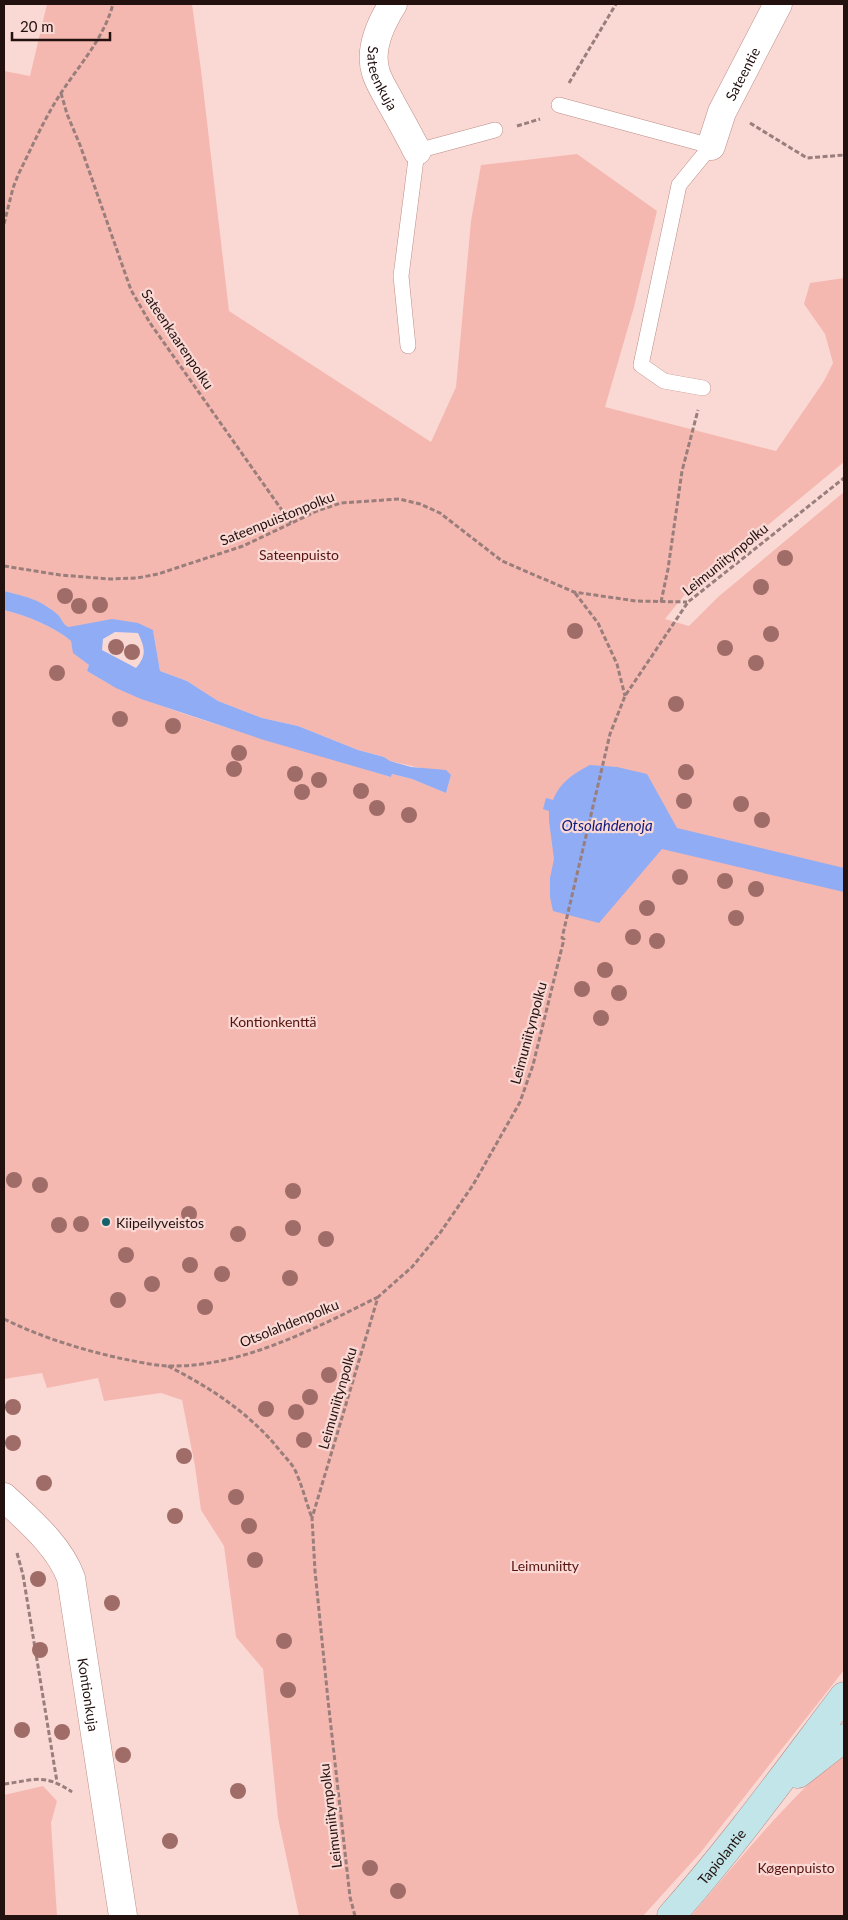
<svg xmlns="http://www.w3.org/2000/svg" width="848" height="1920" font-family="Lato,sans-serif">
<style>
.green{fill:#f5b8b0}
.water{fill:#8facf4;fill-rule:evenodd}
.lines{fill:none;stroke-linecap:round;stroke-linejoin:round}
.service-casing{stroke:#bd8d86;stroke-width:16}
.minor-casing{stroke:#bd8d86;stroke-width:29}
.secondary-casing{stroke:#bd8d86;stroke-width:29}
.path{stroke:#997e7b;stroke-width:3;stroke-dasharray:5 2.5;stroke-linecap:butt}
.service{stroke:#fff;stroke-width:15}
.minor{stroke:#fff;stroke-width:28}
.secondary{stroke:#c2e5e9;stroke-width:28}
.tree{fill:#a06c68}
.poi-dot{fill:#15626c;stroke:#fad9d5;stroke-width:2}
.labels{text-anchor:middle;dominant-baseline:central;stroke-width:4.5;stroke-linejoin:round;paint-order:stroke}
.street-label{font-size:14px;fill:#23110f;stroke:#fad9d5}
.park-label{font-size:14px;fill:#56120f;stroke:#fad9d5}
.poi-label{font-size:14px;fill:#23110f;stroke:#fad9d5;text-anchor:start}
.water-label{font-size:15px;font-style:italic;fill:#0d187e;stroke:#fad9d5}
</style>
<rect width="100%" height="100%" fill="#fad9d5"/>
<path class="green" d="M 47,4 L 192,4 L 201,70 L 229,311 L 431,442 L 456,387 L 471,221 L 481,165 L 577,154 L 657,211 L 634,307 L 605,407 L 776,451 L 824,381 L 833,363 L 825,334 L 804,304 L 810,283 L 844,278 L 844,462 L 686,593 L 665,619 L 689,626 L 718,597 L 844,492 L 844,1670 L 701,1852 L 643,1916 L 299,1916 L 278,1818 L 263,1669 L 236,1637 L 224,1546 L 201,1510 L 195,1466 L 182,1400 L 161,1393 L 104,1401 L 98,1378 L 47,1388 L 42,1373 L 4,1379 L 4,610 C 28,616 53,626 71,641 L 74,653 L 89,665 L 87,671 C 125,695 167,708 209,722 C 269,741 330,758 391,777 L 392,774 L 412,779 L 446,793 L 451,775 L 390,761 L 384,757 L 358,750 L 298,726 L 262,718 L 218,701 L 187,681 L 160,671 L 153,630 L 69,627 C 62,625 62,617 56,613 C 38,599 25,597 4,591 L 4,71 L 30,76 Z
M 844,1751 L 844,1916 L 691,1916 C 740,1859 787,1800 844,1751 Z
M 43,1786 L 57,1801 L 51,1823 L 57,1916 L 4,1916 L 4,1795 Z"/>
<path class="water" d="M 4,591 C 26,597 37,598 56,613 C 62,617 62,625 69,627 L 112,619 L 138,623 L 153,630 L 160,671 L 187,681 L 218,701 L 262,718 L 298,726 L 358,750 L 384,757 L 390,761 L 411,767 L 446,770 L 451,775 L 446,793 L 412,779 L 392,774 L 391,777 L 264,740 L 141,699 L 116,688 L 87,671 L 89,665 L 73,653 L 71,641 C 53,626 28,616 4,610 ZM 115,632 L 138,633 C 145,648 147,655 136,668 L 102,650 L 103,639 Z
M 590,765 L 617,767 L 647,774 L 677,828 L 844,868 L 844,892 L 662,849 L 599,923 L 553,911 L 550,897 L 550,878 L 554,859 L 549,821 L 549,811 L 543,809 L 546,798 L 553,800 C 560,782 573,774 590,765 Z"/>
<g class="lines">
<g class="service-casing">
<path id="service" d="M 559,105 L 711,146 L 679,185 L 641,365 L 664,381 L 703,388
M 408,346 L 401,276 L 417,151 L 495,130"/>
</g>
<g class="minor-casing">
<g id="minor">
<path id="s1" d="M 393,4 C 381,23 368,49 376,73 C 379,83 386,93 391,103 C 400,119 409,135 417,151"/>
<path id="s2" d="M 711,146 L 722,112 L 778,4"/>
<path id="s3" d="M 4,1497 C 28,1520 59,1545 71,1578 L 123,1916"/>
</g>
</g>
<g class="secondary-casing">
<g id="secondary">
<path d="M 798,1774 L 844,1738"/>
<path id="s4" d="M 671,1916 C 733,1846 788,1770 844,1696"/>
</g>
</g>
<path class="path" d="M 569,83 L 616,4
M 61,93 L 67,114 L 80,145 L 131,290 L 150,323 L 291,523
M 750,123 L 807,158 L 844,155
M 517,126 L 540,119
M 4,224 L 13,188 L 18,175 C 32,147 44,119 61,93 C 80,64 104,38 113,4
M 4,566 L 60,575 L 110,579 L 137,578 L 158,574 L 243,546 L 317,511 L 341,503 L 399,499 L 420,504 L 440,513 L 502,561 L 574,592 L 636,601 L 687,602
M 575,593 L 598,623 L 617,664 L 625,696
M 661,602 L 668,569 L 682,471 L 698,410
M 4,1319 C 41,1337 79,1349 119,1358 C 134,1361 151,1365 167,1366 C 240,1368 314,1329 378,1297
M 168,1366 C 211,1388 251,1414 281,1452 C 286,1458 292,1464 295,1470 C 302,1485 306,1502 312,1518
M 17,1553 L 23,1575 L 57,1782
M 4,1784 C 35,1780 44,1773 72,1792
M 355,1916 L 350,1897 L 328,1700 L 315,1571 L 312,1518 L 378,1297 L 412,1267 L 440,1233 L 473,1185 L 511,1118 L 520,1102 L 533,1065 L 564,939 L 562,938 L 610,734 L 625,696 L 688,602 L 844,478"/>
<use href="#service" class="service"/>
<use href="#minor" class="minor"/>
<use href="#secondary" class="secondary"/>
</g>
<g class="tree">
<circle cx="785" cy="558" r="8"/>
<circle cx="761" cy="587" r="8"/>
<circle cx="65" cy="596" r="8"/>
<circle cx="100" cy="605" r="8"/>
<circle cx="79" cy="606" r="8"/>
<circle cx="575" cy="631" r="8"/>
<circle cx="771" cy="634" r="8"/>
<circle cx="116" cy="647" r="8"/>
<circle cx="725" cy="648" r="8"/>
<circle cx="132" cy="652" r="8"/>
<circle cx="756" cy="663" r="8"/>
<circle cx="57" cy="673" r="8"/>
<circle cx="676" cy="704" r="8"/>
<circle cx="120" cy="719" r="8"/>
<circle cx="173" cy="726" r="8"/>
<circle cx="239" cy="753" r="8"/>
<circle cx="234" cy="769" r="8"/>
<circle cx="686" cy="772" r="8"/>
<circle cx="295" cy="774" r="8"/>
<circle cx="319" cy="780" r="8"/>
<circle cx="361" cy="791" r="8"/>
<circle cx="302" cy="792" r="8"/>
<circle cx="684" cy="801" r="8"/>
<circle cx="741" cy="804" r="8"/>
<circle cx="377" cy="808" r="8"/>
<circle cx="409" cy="815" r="8"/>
<circle cx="762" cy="820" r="8"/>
<circle cx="680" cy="877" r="8"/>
<circle cx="725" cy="881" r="8"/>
<circle cx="756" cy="889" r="8"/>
<circle cx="647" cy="908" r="8"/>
<circle cx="736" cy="918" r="8"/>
<circle cx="633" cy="937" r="8"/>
<circle cx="657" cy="941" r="8"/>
<circle cx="605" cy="970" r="8"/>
<circle cx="582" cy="989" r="8"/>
<circle cx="619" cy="993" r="8"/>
<circle cx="601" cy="1018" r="8"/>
<circle cx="14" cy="1180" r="8"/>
<circle cx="40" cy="1185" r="8"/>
<circle cx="293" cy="1191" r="8"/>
<circle cx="189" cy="1214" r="8"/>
<circle cx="81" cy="1224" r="8"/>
<circle cx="59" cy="1225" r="8"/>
<circle cx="293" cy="1228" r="8"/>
<circle cx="238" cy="1234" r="8"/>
<circle cx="326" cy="1239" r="8"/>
<circle cx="126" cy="1255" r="8"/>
<circle cx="190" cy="1265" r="8"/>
<circle cx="222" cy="1274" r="8"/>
<circle cx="290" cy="1278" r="8"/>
<circle cx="152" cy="1284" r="8"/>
<circle cx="118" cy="1300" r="8"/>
<circle cx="205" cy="1307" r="8"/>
<circle cx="329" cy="1375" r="8"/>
<circle cx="310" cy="1397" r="8"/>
<circle cx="13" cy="1407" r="8"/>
<circle cx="266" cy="1409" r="8"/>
<circle cx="296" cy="1412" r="8"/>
<circle cx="304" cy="1440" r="8"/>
<circle cx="13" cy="1443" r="8"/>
<circle cx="184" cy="1456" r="8"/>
<circle cx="44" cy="1483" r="8"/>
<circle cx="236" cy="1497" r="8"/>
<circle cx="175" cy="1516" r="8"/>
<circle cx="249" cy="1526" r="8"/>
<circle cx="255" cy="1560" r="8"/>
<circle cx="38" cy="1579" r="8"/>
<circle cx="112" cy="1603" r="8"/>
<circle cx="284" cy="1641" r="8"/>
<circle cx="40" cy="1650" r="8"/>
<circle cx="288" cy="1690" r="8"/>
<circle cx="22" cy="1730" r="8"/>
<circle cx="62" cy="1732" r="8"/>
<circle cx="123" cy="1755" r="8"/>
<circle cx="238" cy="1791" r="8"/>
<circle cx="170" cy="1841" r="8"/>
<circle cx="370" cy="1868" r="8"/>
<circle cx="398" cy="1891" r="8"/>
</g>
<circle class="poi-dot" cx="106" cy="1222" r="5"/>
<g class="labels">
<g class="street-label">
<text stroke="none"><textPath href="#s2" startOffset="79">Sateentie</textPath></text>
<text stroke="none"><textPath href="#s1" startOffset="80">Sateenkuja</textPath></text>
<text transform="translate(178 339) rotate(56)">Sateenkaarenpolku</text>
<text transform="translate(277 518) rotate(-22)">Sateenpuistonpolku</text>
<text transform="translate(725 559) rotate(-39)">Leimuniitynpolku</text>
<text transform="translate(528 1033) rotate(-75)">Leimuniitynpolku</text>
<text transform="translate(289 1323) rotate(-22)">Otsolahdenpolku</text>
<text transform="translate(337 1398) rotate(-74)">Leimuniitynpolku</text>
<text stroke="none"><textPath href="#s3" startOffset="224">Kontionkuja</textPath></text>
<text transform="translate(330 1816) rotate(-97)">Leimuniitynpolku</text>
<text stroke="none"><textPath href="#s4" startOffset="78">Tapiolantie</textPath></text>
</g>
<g class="park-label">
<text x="299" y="554">Sateenpuisto</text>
<text x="273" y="1021">Kontionkenttä</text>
<text x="545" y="1565">Leimuniitty</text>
<text x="796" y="1867">Køgenpuisto</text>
</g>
<g class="poi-label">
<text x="116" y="1222">Kiipeilyveistos</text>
</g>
<g class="water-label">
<text x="607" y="825">Otsolahdenoja</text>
</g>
</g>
<rect width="848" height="1920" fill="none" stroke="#23110f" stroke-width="10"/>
<path d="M12 32v8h98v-8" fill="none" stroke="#23110f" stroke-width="2.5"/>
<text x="20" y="32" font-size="15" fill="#23110f" stroke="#fad9d5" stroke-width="4" paint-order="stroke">20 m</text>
</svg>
